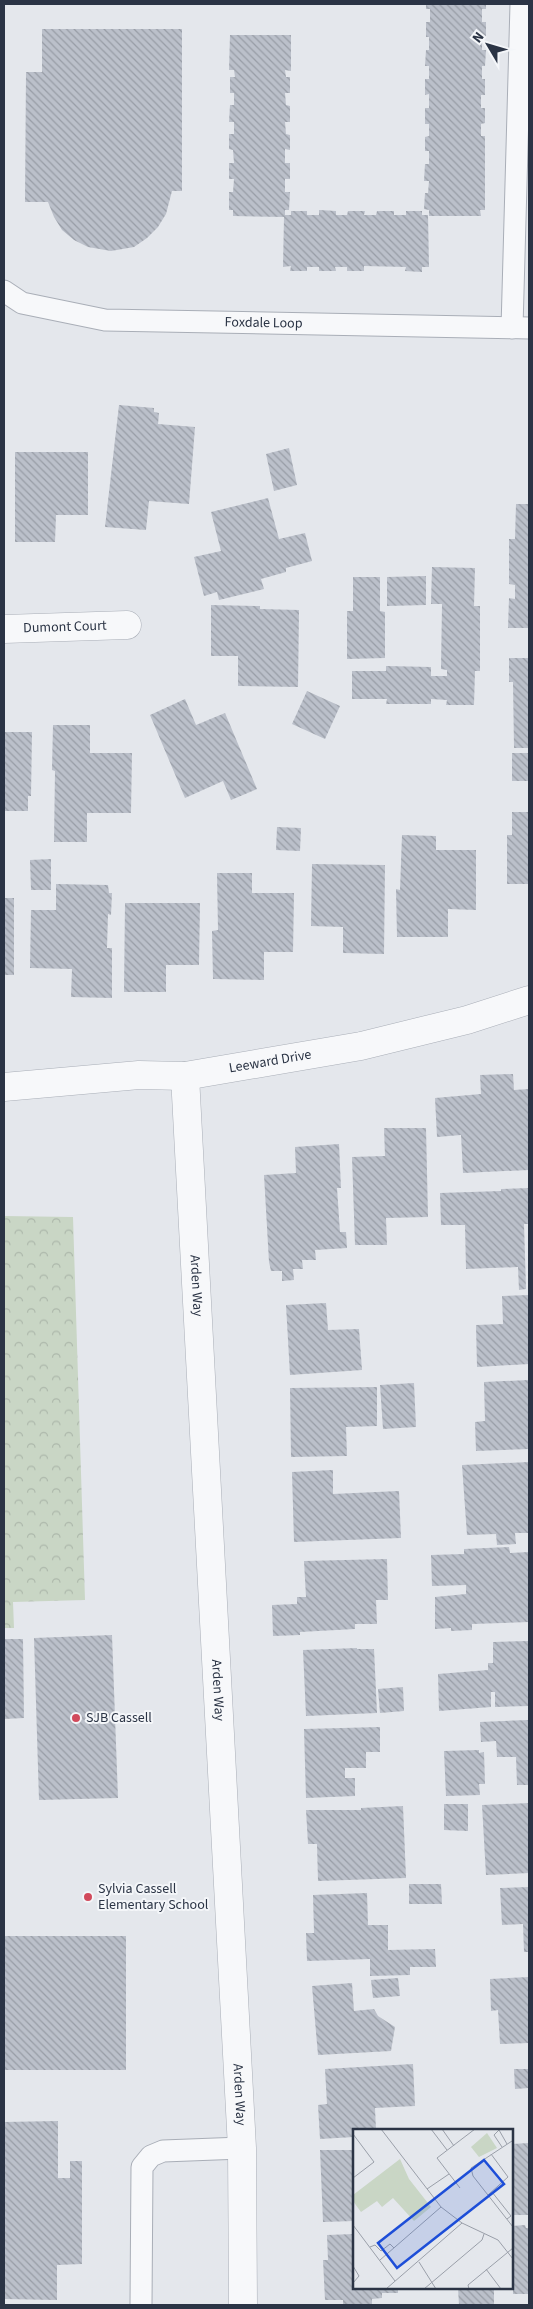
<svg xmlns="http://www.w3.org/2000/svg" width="533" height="2309" font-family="'Source Sans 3',sans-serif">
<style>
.park{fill:url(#park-crowns)}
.building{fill:url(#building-back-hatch)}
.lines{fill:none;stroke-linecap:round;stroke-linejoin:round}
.service-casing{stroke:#a9aeb7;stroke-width:23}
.minor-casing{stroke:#a9aeb7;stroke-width:29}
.tertiary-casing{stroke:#a9aeb7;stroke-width:29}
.service{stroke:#f7f8fa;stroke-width:21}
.minor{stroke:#f7f8fa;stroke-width:28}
.tertiary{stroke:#f7f8fa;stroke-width:28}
.poi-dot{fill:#d1495b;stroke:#f4f6f9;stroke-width:2}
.labels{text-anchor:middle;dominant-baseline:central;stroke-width:4;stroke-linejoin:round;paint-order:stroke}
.street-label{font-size:14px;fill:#2b3445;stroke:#f4f6f9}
.poi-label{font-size:14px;fill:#2b3445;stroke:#f4f6f9;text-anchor:start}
.inset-road{fill:none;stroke:#9a9fa9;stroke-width:1}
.view{fill:#1d4ed8;fill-opacity:0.15;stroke:#1d4ed8;stroke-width:2.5}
.inset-edge{fill:none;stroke:#2b3445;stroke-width:2.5}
</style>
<defs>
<pattern id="park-crowns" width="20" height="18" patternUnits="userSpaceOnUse" patternTransform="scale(1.25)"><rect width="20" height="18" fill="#c9d6c5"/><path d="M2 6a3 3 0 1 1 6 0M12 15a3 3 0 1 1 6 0" fill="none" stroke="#adb8ab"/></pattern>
<pattern id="building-back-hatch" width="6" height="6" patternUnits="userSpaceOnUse" patternTransform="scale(1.25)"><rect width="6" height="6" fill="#bbc0ca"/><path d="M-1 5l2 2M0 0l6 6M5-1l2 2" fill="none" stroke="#989da6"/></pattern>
</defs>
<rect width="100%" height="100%" fill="#e4e7ec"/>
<path class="park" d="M 4,1216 L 73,1217 L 85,1600 L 13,1602 L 14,1628 L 4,1628 Z"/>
<path class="building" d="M 426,4 L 486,4 L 486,9 L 482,9 L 482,22 L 486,22 L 486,37 L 482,37 L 482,50 L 486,50 L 485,66 L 482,66 L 482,79 L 485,79 L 485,95 L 481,95 L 481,108 L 485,108 L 485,123 L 481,124 L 481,136 L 485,136 L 485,210 L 480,210 L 481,216 L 429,216 L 429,210 L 424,209 L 425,193 L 428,193 L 429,181 L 424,181 L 425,164 L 429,164 L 429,151 L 425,151 L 425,137 L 429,136 L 429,124 L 425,124 L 425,108 L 429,108 L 429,94 L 425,95 L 425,79 L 429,79 L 429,66 L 425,66 L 426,50 L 429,50 L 429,37 L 426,37 L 426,22 L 430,22 L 430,9 L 426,9 Z
M 42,29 L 182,29 L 182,191 L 172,191 L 166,214 L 158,227 L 147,238 L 134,247 L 111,251 L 88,247 L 74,240 L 62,230 L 54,217 L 48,202 L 25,202 L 26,72 L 42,72 Z
M 230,35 L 291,35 L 291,71 L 285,70 L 286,77 L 290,77 L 290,93 L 285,93 L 286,105 L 290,106 L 290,122 L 285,122 L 286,134 L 290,135 L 290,150 L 285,149 L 285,163 L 290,163 L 290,179 L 285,179 L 285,192 L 290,192 L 289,210 L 285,210 L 285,215 L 291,215 L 291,211 L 307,211 L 307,215 L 319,215 L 319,210 L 336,211 L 336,215 L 347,215 L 348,211 L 365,211 L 364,215 L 376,215 L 377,211 L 394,211 L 394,215 L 406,215 L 406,211 L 422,211 L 422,215 L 428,215 L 429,267 L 422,267 L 422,272 L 405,271 L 406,267 L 364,266 L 364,271 L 347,271 L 347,267 L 335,267 L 336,271 L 319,271 L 319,267 L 307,267 L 307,271 L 290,271 L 291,266 L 283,267 L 284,217 L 233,216 L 233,210 L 229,210 L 229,192 L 233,192 L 234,179 L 229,179 L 229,163 L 234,163 L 233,150 L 229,149 L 229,134 L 234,134 L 234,122 L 229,122 L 230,105 L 234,105 L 234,93 L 230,93 L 230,77 L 235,77 L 234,70 L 229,70 Z
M 119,405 L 154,408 L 154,412 L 159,413 L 158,424 L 195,427 L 189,504 L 149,501 L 146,530 L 105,527 Z
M 289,448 L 297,485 L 274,491 L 266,454 Z
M 15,452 L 88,452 L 88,515 L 56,515 L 55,542 L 15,542 Z
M 268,498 L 279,539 L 305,533 L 312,561 L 286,568 L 286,572 L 261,579 L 264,589 L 219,600 L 217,592 L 204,596 L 194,557 L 221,551 L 211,512 Z
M 516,504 L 529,504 L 529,628 L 508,628 L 509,598 L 515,599 L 515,585 L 509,584 L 509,539 L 515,539 Z
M 432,567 L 475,568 L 474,606 L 480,606 L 480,671 L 475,671 L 474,705 L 446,705 L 447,700 L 431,699 L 431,704 L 386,704 L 387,699 L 352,699 L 352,671 L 386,671 L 386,666 L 431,667 L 431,676 L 447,676 L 447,670 L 441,669 L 442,604 L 431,604 Z
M 426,576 L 426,605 L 387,606 L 387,577 Z
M 353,577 L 380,577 L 380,611 L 385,612 L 385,658 L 347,659 L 347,611 L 353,611 Z
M 211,605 L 260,606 L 260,609 L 299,610 L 298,687 L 238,686 L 238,656 L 211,656 Z
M 509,658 L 529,658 L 529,748 L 514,748 L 513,682 L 509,682 Z
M 307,691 L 340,706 L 325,739 L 292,724 Z
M 185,699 L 196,725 L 225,713 L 257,789 L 231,800 L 223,781 L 185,798 L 150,715 Z
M 53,725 L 90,725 L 90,753 L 132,753 L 131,813 L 87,813 L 87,842 L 54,842 L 55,771 L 52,770 Z
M 4,732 L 32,732 L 31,796 L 28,796 L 28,811 L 4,811 Z
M 512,753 L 529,753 L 529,781 L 512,781 Z
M 512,812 L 529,812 L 529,884 L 507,884 L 507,835 L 512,835 Z
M 277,827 L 301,828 L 300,851 L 276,850 Z
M 402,835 L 436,836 L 436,850 L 476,850 L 476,910 L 448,909 L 448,937 L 397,937 L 396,889 L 400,890 Z
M 51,859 L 51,890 L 31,890 L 30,860 Z
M 312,864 L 385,865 L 384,954 L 343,953 L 343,927 L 311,926 Z
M 217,873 L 252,873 L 252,893 L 294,893 L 293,952 L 264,952 L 264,980 L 213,979 L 212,931 L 218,930 Z
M 56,884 L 108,885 L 109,893 L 112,893 L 111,915 L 108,914 L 107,948 L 112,948 L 112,998 L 71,997 L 72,969 L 30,968 L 31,910 L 56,910 Z
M 4,898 L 14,898 L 14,975 L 4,975 Z
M 125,903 L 200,903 L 199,965 L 166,965 L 166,992 L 124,992 Z
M 513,1074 L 514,1090 L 529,1089 L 529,1170 L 463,1173 L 461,1135 L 437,1137 L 435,1098 L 481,1094 L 480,1075 Z
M 384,1128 L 426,1128 L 428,1217 L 386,1218 L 387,1245 L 355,1245 L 352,1157 L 385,1156 Z
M 339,1144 L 341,1188 L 337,1188 L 340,1232 L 346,1232 L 347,1248 L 315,1250 L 316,1260 L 302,1260 L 303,1269 L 293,1269 L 294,1280 L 282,1281 L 282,1271 L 271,1271 L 269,1262 L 264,1175 L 296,1173 L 295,1147 Z
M 529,1188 L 529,1224 L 524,1224 L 526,1289 L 519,1290 L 518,1267 L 466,1269 L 465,1225 L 441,1225 L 440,1193 L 501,1191 L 501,1189 Z
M 529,1295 L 529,1364 L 477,1367 L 476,1325 L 503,1324 L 502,1296 Z
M 326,1303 L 328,1330 L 359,1329 L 362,1370 L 290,1375 L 286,1305 Z
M 529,1380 L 529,1449 L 476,1451 L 475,1422 L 485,1421 L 484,1382 Z
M 414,1383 L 416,1427 L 383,1429 L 380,1385 Z
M 377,1387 L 377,1426 L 346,1427 L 347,1456 L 291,1457 L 290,1388 Z
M 529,1462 L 529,1533 L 515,1533 L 516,1544 L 497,1545 L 496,1534 L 467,1535 L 462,1465 Z
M 333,1470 L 333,1494 L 399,1491 L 401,1538 L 294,1542 L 292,1472 Z
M 509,1547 L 510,1553 L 529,1552 L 529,1622 L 472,1624 L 472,1630 L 451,1631 L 451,1628 L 435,1629 L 435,1597 L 466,1594 L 466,1585 L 432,1586 L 431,1555 L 464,1554 L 464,1549 Z
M 387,1559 L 388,1600 L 376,1600 L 377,1624 L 355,1624 L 355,1629 L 300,1632 L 300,1635 L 273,1636 L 272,1605 L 297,1604 L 297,1597 L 306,1597 L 304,1561 Z
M 112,1635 L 118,1798 L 39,1800 L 34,1638 Z
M 4,1639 L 23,1639 L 24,1718 L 4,1719 Z
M 529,1641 L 529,1706 L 495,1707 L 495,1692 L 491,1692 L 491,1707 L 439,1711 L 438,1674 L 488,1670 L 488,1663 L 493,1663 L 493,1642 Z
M 357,1648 L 357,1649 L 374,1649 L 377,1713 L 306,1716 L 303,1650 Z
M 403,1687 L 404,1711 L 380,1713 L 378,1689 Z
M 529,1720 L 529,1785 L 517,1785 L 516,1757 L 497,1757 L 496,1741 L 481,1742 L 480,1722 Z
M 380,1727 L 380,1752 L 366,1752 L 366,1768 L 345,1768 L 345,1778 L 355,1778 L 355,1796 L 306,1798 L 304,1729 Z
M 479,1750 L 479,1753 L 484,1752 L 485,1784 L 479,1784 L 480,1795 L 446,1796 L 444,1751 Z
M 529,1803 L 529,1873 L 486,1875 L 482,1805 Z
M 444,1804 L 468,1804 L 468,1831 L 444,1830 Z
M 403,1806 L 406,1878 L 318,1881 L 317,1844 L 308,1844 L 306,1810 L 361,1810 L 361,1808 Z
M 409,1884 L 441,1884 L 442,1904 L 409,1904 Z
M 529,1887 L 529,1952 L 524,1952 L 523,1924 L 502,1925 L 500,1888 Z
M 367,1893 L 368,1925 L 388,1925 L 388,1950 L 435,1949 L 436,1967 L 410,1967 L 410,1975 L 370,1976 L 370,1959 L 307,1961 L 306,1933 L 314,1933 L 313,1895 Z
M 4,1936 L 126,1936 L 126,2070 L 4,2070 Z
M 529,1977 L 529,2043 L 500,2044 L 498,2010 L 491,2011 L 490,1979 Z
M 398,1978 L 400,1996 L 373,1998 L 371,1980 Z
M 352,1983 L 354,2011 L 374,2009 L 378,2016 L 395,2027 L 391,2051 L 318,2055 L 312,1986 Z
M 413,2064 L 415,2106 L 375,2108 L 376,2130 L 354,2130 L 354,2137 L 320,2139 L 318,2105 L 327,2104 L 325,2069 Z
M 514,2069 L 529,2069 L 529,2088 L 515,2089 Z
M 58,2121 L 58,2178 L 70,2178 L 70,2161 L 82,2161 L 82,2264 L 57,2265 L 57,2300 L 4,2299 L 4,2122 Z
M 529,2143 L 529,2215 L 512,2215 L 512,2144 Z
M 320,2150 L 354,2150 L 354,2221 L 323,2222 Z
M 525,2225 L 526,2228 L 529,2228 L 529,2294 L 513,2294 L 512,2226 Z
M 354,2234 L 354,2288 L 398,2288 L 398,2293 L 382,2293 L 382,2298 L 372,2299 L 372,2305 L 343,2305 L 343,2300 L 325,2300 L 323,2260 L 328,2260 L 327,2235 Z
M 458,2288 L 494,2288 L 494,2305 L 459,2305 Z"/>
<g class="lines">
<g class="service-casing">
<g id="service">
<path id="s1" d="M 4,291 L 22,303 L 105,320 L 529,328"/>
<path d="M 512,328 L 521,4"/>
<path d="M 141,2305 L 142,2167 L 151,2156 L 163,2151 L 242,2148"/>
</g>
</g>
<g class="minor-casing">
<g id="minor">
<path id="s2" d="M 4,629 L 127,625"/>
<path id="s3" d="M 185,1076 L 242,2148 L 243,2305"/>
</g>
</g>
<g class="tertiary-casing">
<g id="tertiary">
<path id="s4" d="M 4,1087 L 139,1075 L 185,1076 L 361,1046 L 467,1020 L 529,1000"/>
</g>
</g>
<use href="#service" class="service"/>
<use href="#minor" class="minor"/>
<use href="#tertiary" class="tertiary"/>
</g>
<g class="poi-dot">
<circle cx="76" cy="1718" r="5"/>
<circle cx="88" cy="1897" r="5"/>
</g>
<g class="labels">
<g class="street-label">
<text stroke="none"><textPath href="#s1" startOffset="265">Foxdale Loop</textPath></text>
<text stroke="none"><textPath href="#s2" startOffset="61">Dumont Court</textPath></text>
<text stroke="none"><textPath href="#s4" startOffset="268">Leeward Drive</textPath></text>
<text stroke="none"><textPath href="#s3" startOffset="210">Arden Way</textPath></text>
<text stroke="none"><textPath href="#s3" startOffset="615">Arden Way</textPath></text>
<text stroke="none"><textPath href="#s3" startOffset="1020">Arden Way</textPath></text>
</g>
<g class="poi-label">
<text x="86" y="1718">SJB Cassell</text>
<text x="98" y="1889">Sylvia Cassell<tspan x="98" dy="16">Elementary School</tspan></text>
</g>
</g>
<g transform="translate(353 2129)">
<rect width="160" height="160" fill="#e4e7ec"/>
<path d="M 134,4 L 144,19 L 126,28 L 118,18 Z" fill="#c9d6c5"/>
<path d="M 47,30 L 56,50 L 78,78 L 61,92 L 40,69 L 29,78 L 24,72 L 8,83 L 0,72 L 0,66 Z" fill="#c9d6c5"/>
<path class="inset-road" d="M 28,0 L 88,78 L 109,94 L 145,111 L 160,130M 78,0 L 94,21M 89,0 L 101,17M 0,5 L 21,33 L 0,49M 159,12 L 118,39 L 120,47 L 160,98M 149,18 L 141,6 L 146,1 L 154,15M 107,59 L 84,29 L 122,0M 74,60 L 96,45M 139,63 L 158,87 L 154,90M 135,66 L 155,48 L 138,25M 0,96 L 42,152M 17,118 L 22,116 L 28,122 L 37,115 L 41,119M 27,131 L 88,78M 66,133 L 83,160M 0,137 L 6,147 L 0,154M 133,140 L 148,160M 33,160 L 109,94M 71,160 L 129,111 L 131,105M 116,160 L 115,156 L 160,119"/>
<path class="view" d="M 131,31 L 151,55 L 44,139 L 25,114 Z"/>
<rect width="160" height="160" class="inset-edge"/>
</g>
<rect width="533" height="2309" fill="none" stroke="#2b3445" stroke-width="10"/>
<g transform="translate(488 45) rotate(308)" stroke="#f4f6f9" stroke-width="4" paint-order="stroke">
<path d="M0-4L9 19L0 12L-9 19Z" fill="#2b3445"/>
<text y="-8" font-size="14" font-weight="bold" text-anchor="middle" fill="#2b3445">N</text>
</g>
</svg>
